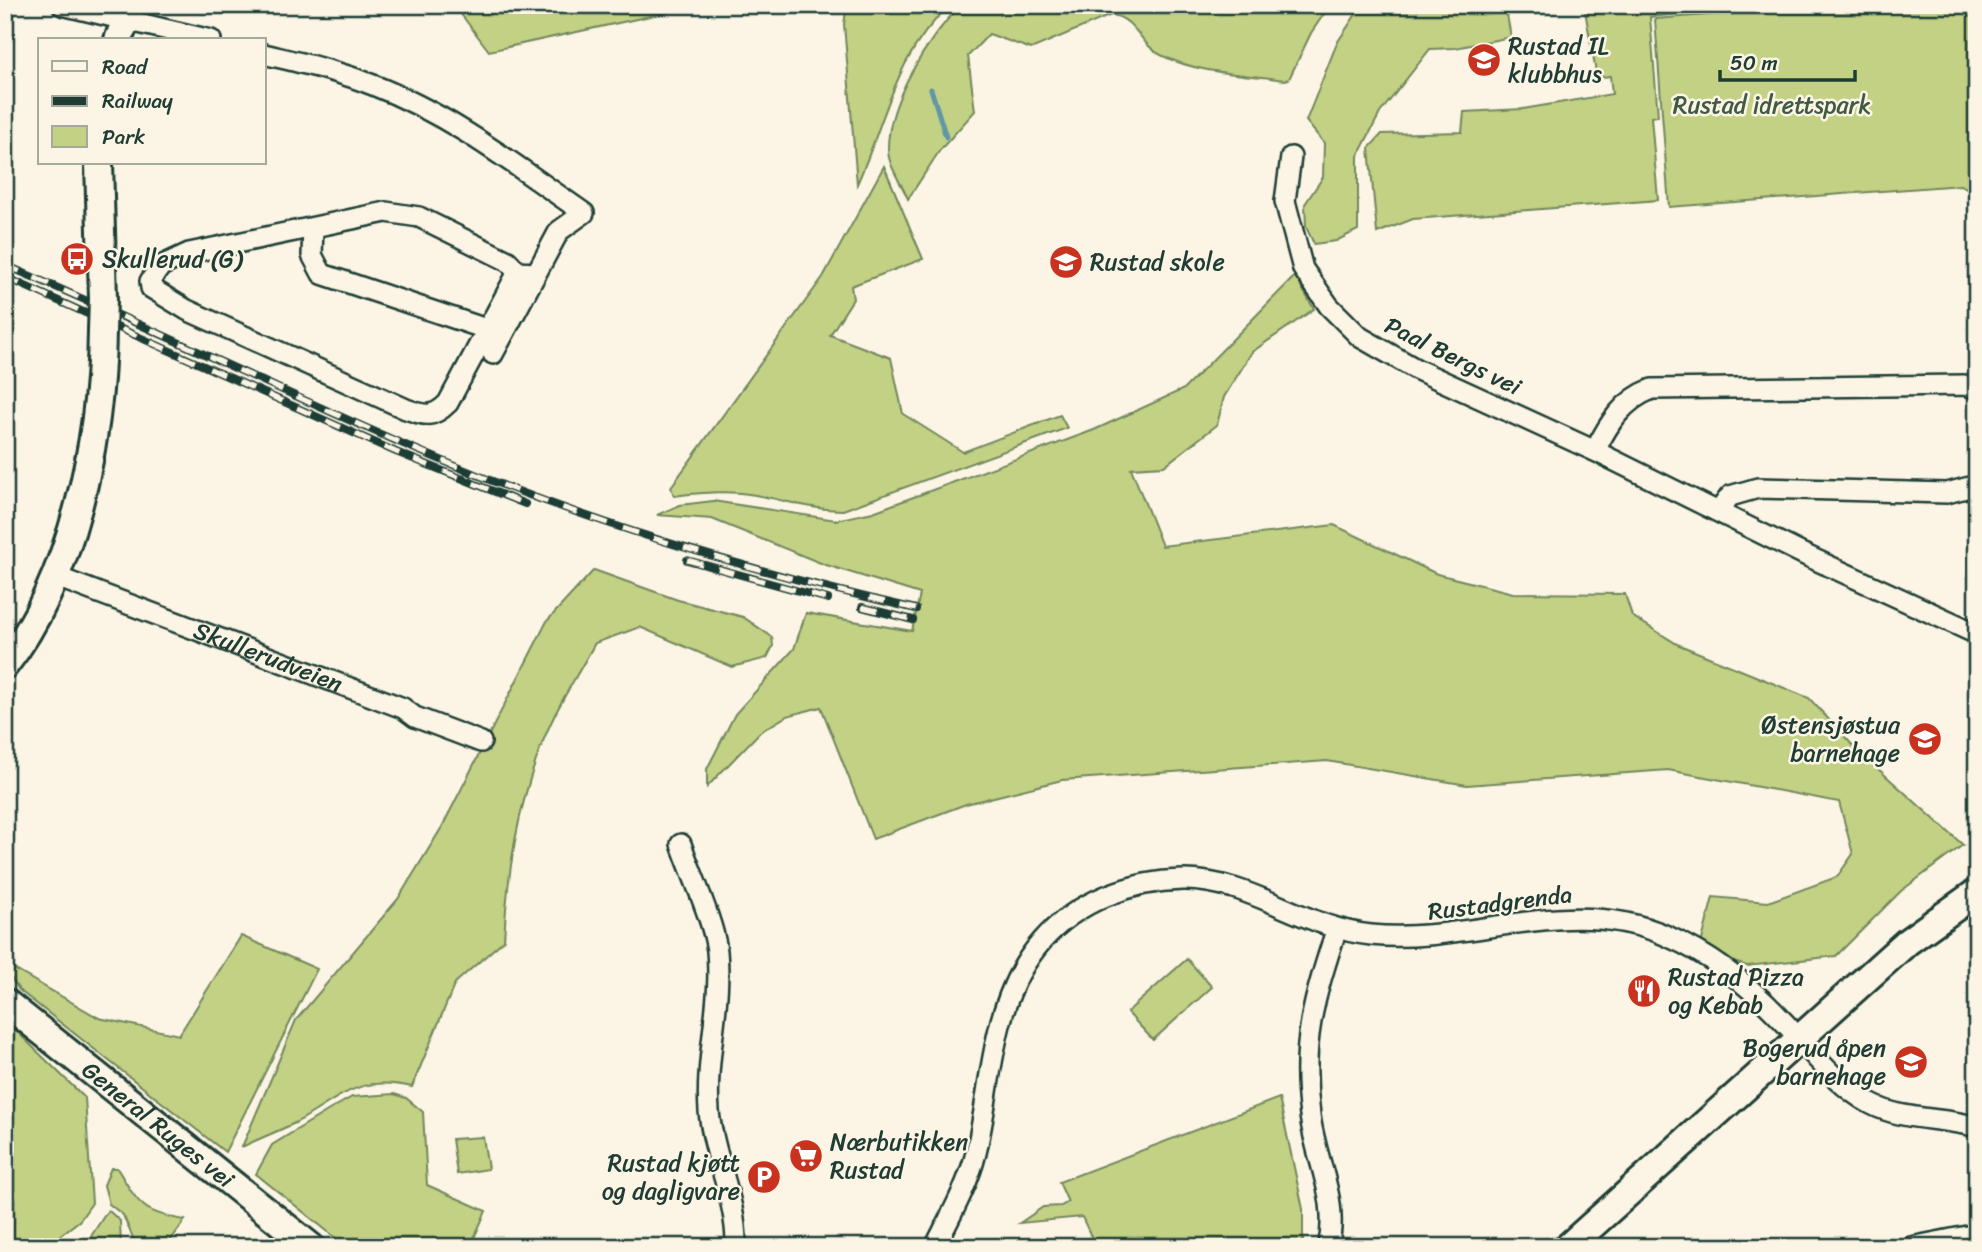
<svg xmlns="http://www.w3.org/2000/svg" width="1982" height="1252" font-family="Sriracha,sans-serif">
<style>
.green{fill:#c3d185;stroke:#71875c;stroke-width:2}
.lines{fill:none;stroke-linecap:round;stroke-linejoin:round}
.stream{stroke:#6296a5;stroke-width:5}
.street-casing{stroke:#1f3d34;stroke-width:24}
.secondary-casing{stroke:#1f3d34;stroke-width:32}
.street{stroke:#fcf5e5;stroke-width:19}
.secondary{stroke:#fcf5e5;stroke-width:26}
.rail-casing{stroke:#1f3d34;stroke-width:8}
.rail{stroke:#fcf5e5;stroke-width:5;stroke-dasharray:16;stroke-linecap:butt}
.secondary-bridge-casing{stroke:#1f3d34;stroke-width:32;stroke-linecap:butt}
.secondary-bridge{stroke:#fcf5e5;stroke-width:26}
.labels{text-anchor:middle;dominant-baseline:central;stroke-width:5;stroke-linejoin:round;paint-order:stroke}
.poi-label{font-size:24px;fill:#1f3d34;stroke:#fcf5e5;text-anchor:start}
.park-label{font-size:24px;fill:#405b44;stroke:#fcf5e5}
.street-label{font-size:24px;fill:#1f3d34;stroke:#fcf5e5}
</style>
<rect width="100%" height="100%" fill="#fcf5e5"/>
<filter id="ink" filterUnits="userSpaceOnUse"><feTurbulence type="fractalNoise" baseFrequency=".0143" numOctaves="2"/><feDisplacementMap in="SourceGraphic" scale="14" xChannelSelector="R" yChannelSelector="G"/><feConvolveMatrix kernelMatrix="1 2 1 2 8 2 1 2 1" color-interpolation-filters="sRGB"/></filter>
<g filter="url(#ink)">
<path class="green" d="M 454,5 L 701,5 L 489,51 Z
M 847,5 L 950,5 C 894,56 887,118 857,184 L 844,24 Z
M 961,5 L 1330,5 L 1311,33 L 1289,79 L 1285,80 C 1243,74 1199,74 1161,55 C 1140,45 1136,18 1111,15 L 1031,49 L 989,34 L 968,56 L 975,111 L 940,150 L 908,199 C 902,184 887,164 888,148 C 888,101 928,38 961,5 Z
M 1362,5 L 1558,5 L 1507,15 L 1511,37 L 1455,48 L 1430,49 L 1380,113 L 1358,156 L 1358,230 L 1336,241 L 1314,244 L 1306,227 L 1305,204 L 1323,177 L 1324,143 L 1306,121 L 1337,43 Z
M 1584,5 L 1765,5 L 1650,17 L 1658,116 L 1651,117 L 1658,200 L 1413,219 L 1377,233 L 1369,148 L 1382,134 L 1462,132 L 1464,112 L 1523,109 L 1612,94 L 1610,76 L 1597,78 Z
M 1842,5 L 1977,5 L 1977,194 L 1961,185 L 1669,207 L 1655,19 Z
M 884,166 L 923,259 L 851,286 L 853,299 L 830,335 L 891,358 L 903,414 L 963,452 L 1060,415 L 1067,428 L 843,510 C 807,510 775,496 740,493 C 717,491 696,493 674,496 L 671,487 L 823,277 Z
M 1295,276 L 1314,309 L 1252,352 L 1224,397 L 1217,425 L 1164,466 L 1131,468 L 1162,546 L 1334,525 L 1437,574 L 1513,593 L 1625,594 L 1632,616 L 1677,644 L 1809,698 L 1857,750 L 1963,845 L 1901,891 L 1836,956 L 1747,966 L 1699,952 L 1713,897 L 1768,902 L 1837,877 L 1853,854 L 1839,802 L 1668,770 L 1467,785 L 1327,761 L 1062,780 L 966,804 L 873,839 L 821,707 L 787,716 L 760,732 L 707,787 L 707,769 L 735,714 L 794,649 L 806,613 L 912,631 L 920,594 L 823,564 L 712,519 L 657,515 L 680,505 L 713,501 L 836,520 L 873,512 L 919,495 L 1094,430 L 1184,389 Z
M 594,570 L 678,600 L 743,617 L 772,637 L 773,646 L 767,658 L 732,667 L 640,627 L 595,643 C 577,676 555,709 542,744 C 518,806 507,874 504,940 L 455,983 L 412,1087 C 358,1074 340,1098 297,1122 C 279,1131 260,1138 242,1147 L 296,1020 L 398,899 L 442,827 L 547,621 Z
M 241,936 L 317,969 L 225,1152 L 19,990 L 5,969 L 5,964 L 99,1018 L 179,1035 Z
M 1187,959 L 1212,987 L 1153,1040 L 1127,1012 Z
M 5,1020 L 85,1098 L 92,1203 L 80,1220 L 45,1247 L 5,1247 Z
M 394,1094 L 406,1098 L 423,1112 L 427,1185 L 486,1211 L 470,1247 L 347,1247 L 256,1174 L 272,1145 L 329,1110 L 352,1097 Z
M 1279,1098 L 1303,1209 L 1303,1247 L 1096,1247 L 1082,1217 L 1020,1223 L 1043,1207 L 1061,1206 L 1068,1202 L 1059,1182 Z
M 483,1137 L 488,1169 L 457,1174 L 452,1139 Z
M 111,1168 L 117,1168 C 139,1205 142,1213 185,1220 L 166,1247 L 137,1247 L 123,1215 L 109,1204 L 104,1185 Z
M 108,1210 L 120,1221 L 121,1247 L 84,1247 Z"/>
<g class="lines">
<path class="stream" d="M 761,5 L 764,6
M 535,10 L 546,5
M 931,89 L 946,137"/>
<g class="street-casing">
<g id="street">
<path d="M 62,5 L 211,40"/>
<path d="M 264,54 C 301,63 338,71 373,85 C 451,115 516,166 584,213 L 559,231 L 493,354"/>
<path d="M 1291,157 L 1285,201 L 1303,269 L 1329,306 L 1360,337 L 1416,369 L 1595,451 L 1803,554 L 1977,634"/>
<path d="M 313,228 L 312,255 L 322,274 L 486,329"/>
<path d="M 518,272 L 448,403 C 433,418 426,416 406,409 L 187,310 L 151,288 L 150,281 L 161,266 L 189,253 L 386,212 L 419,217 L 508,261 L 518,272 L 536,273"/>
<path d="M 1595,451 C 1608,424 1623,400 1652,389 L 1964,385 L 1977,388"/>
<path d="M 1719,511 L 1730,496 L 1758,488 L 1947,493 L 1977,485"/>
<path id="s1" d="M 54,576 L 403,708 L 415,717 L 481,742"/>
<path d="M 681,844 C 691,873 714,923 717,951 C 722,1005 705,1057 709,1111 C 713,1157 737,1199 736,1247"/>
<path d="M 935,1247 C 950,1217 968,1185 976,1153 C 993,1080 990,1000 1042,941 C 1077,901 1131,881 1183,880 C 1249,879 1303,928 1371,935 C 1471,945 1569,892 1667,936 C 1711,955 1749,985 1782,1020 C 1809,1048 1835,1085 1871,1104 C 1903,1121 1942,1117 1977,1127"/>
<path d="M 1328,1247 C 1340,1201 1315,1159 1310,1115 C 1300,1043 1314,999 1336,931"/>
<path d="M 1911,1247 L 1977,1234"/>
</g>
</g>
<g class="secondary-casing">
<g id="secondary">
<path d="M 118,40 L 132,5"/>
<path d="M 99,163 L 103,299"/>
<path d="M 5,665 C 73,578 101,439 102,331"/>
<path id="s2" d="M 5,1002 L 311,1247"/>
<path d="M 1568,1247 L 1907,942 L 1977,892"/>
</g>
</g>
<use href="#street" class="street"/>
<use href="#secondary" class="secondary"/>
<g class="rail-casing">
<path id="rail" d="M 5,265 C 170,335 329,416 495,482 C 632,536 773,576 916,609
M 5,277 L 396,452 L 525,504
M 687,560 L 828,599
M 862,607 L 913,620"/>
</g>
<use href="#rail" class="rail"/>
<g class="secondary-bridge-casing">
<path id="secondary-bridge" d="M 102,331 L 103,299"/>
</g>
<use href="#secondary-bridge" class="secondary-bridge"/>
</g>
</g>
<defs>
<g id="school-disc" transform="scale(1.75)"><circle r="9.5" fill="#c8321e" stroke="#fcf5e5"/><path d="M0-5L7-2L0 1L-7-2ZM-4 1L0 2.5L4 1V4Q0 6-4 4Z" fill="#fff"/></g>
<g id="bus-disc" transform="scale(1.75)"><circle r="9.5" fill="#c8321e" stroke="#fcf5e5"/><path d="M-5-6H5V4H4V6H2V4H-2V6H-4V4H-5ZM-3.5-4V0h7V-4ZM-3.5 1.2v1.5H-2V1.2ZM2 1.2v1.5H3.5V1.2Z" fill="#fff"/></g>
<g id="restaurant-disc" transform="scale(1.75)"><circle r="9.5" fill="#c8321e" stroke="#fcf5e5"/><path d="M-5-6h1v4h1v-4h1v4h1v-4h1v5L-1.5 .5V6h-2V.5L-5-1ZM5-6V6H3V1.5H1.5Q1.5-4 5-6Z" fill="#fff"/></g>
<g id="supermarket-disc" transform="scale(1.75)"><circle r="9.5" fill="#c8321e" stroke="#fcf5e5"/><path d="M-6-5.5h2.5l.6 2H6L4.5 2H-2.5L-4.4-4H-6ZM-1.5 3.2a1.3 1.3 0 1 0 .1 0ZM3 3.2a1.3 1.3 0 1 0 .1 0Z" fill="#fff"/></g>
<g id="parking-disc" transform="scale(1.75)"><circle r="9.5" fill="#c8321e" stroke="#fcf5e5"/><path d="M-3.5-5.5H1a3.5 3.5 0 0 1 0 7H-1V5.5H-3.5ZM-1-3.4V-.6H.8a1.4 1.4 0 0 0 0-2.8Z" fill="#fff"/></g>
</defs>
<g fill-rule="evenodd">
<use href="#school-disc" x="1484" y="60"/>
<use href="#bus-disc" x="77" y="259"/>
<use href="#school-disc" x="1066" y="262"/>
<use href="#school-disc" x="1925" y="739"/>
<use href="#restaurant-disc" x="1644" y="991"/>
<use href="#school-disc" x="1911" y="1062"/>
<use href="#supermarket-disc" x="806" y="1156"/>
<use href="#parking-disc" x="764" y="1177"/>
</g>
<g class="labels">
<g class="poi-label">
<text x="1508" y="46">Rustad IL<tspan x="1508" dy="28">klubbhus</tspan></text>
<text x="102" y="259">Skullerud (G)</text>
<text x="1090" y="262">Rustad skole</text>
<text x="1900" y="725" text-anchor="end">Østensjøstua<tspan x="1900" dy="28">barnehage</tspan></text>
<text x="1668" y="977">Rustad Pizza<tspan x="1668" dy="28">og Kebab</tspan></text>
<text x="1886" y="1048" text-anchor="end">Bogerud åpen<tspan x="1886" dy="28">barnehage</tspan></text>
<text x="830" y="1142">Nærbutikken<tspan x="830" dy="28">Rustad</tspan></text>
<text x="740" y="1163" text-anchor="end">Rustad kjøtt<tspan x="740" dy="28">og dagligvare</tspan></text>
</g>
<g class="park-label">
<text x="1772" y="105">Rustad idrettspark</text>
</g>
<g class="street-label">
<text transform="translate(1453 356) rotate(26)">Paal Bergs vei</text>
<text stroke="none"><textPath href="#s1" startOffset="229">Skullerudveien</textPath></text>
<text transform="translate(1500 903) rotate(-7)">Rustadgrenda</text>
<text stroke="none"><textPath href="#s2" startOffset="196">General Ruges vei</textPath></text>
</g>
</g>
<rect width="1982" height="1252" fill="none" stroke="#fcf5e5" stroke-width="28"/>
<rect x="14" y="14" width="1954" height="1224" fill="none" stroke="#1f3d34" stroke-width="2.5" filter="url(#ink)"/>
<rect x="38" y="38" width="228" height="126" fill="#fcf5e5" stroke="#a4ab9e" stroke-width="2"/>
<rect x="52" y="61" width="35" height="10" fill="#fcf5e5" stroke="#a4ab9e" stroke-width="2"/>
<text x="102" y="74" font-size="21" fill="#1f3d34">Road</text>
<rect x="52" y="96" width="35" height="10" fill="#1f3d34" stroke="#a4ab9e" stroke-width="2"/>
<text x="102" y="108" font-size="21" fill="#1f3d34">Railway</text>
<rect x="52" y="126" width="35" height="21" fill="#c3d185" stroke="#a4ab9e" stroke-width="2"/>
<text x="102" y="144" font-size="21" fill="#1f3d34">Park</text>
<path d="M1720 70v10h135v-10" fill="none" stroke="#1f3d34" stroke-width="3.5"/>
<text x="1730" y="70" font-size="21" fill="#1f3d34" stroke="#fcf5e5" stroke-width="5" paint-order="stroke">50 m</text>
</svg>
